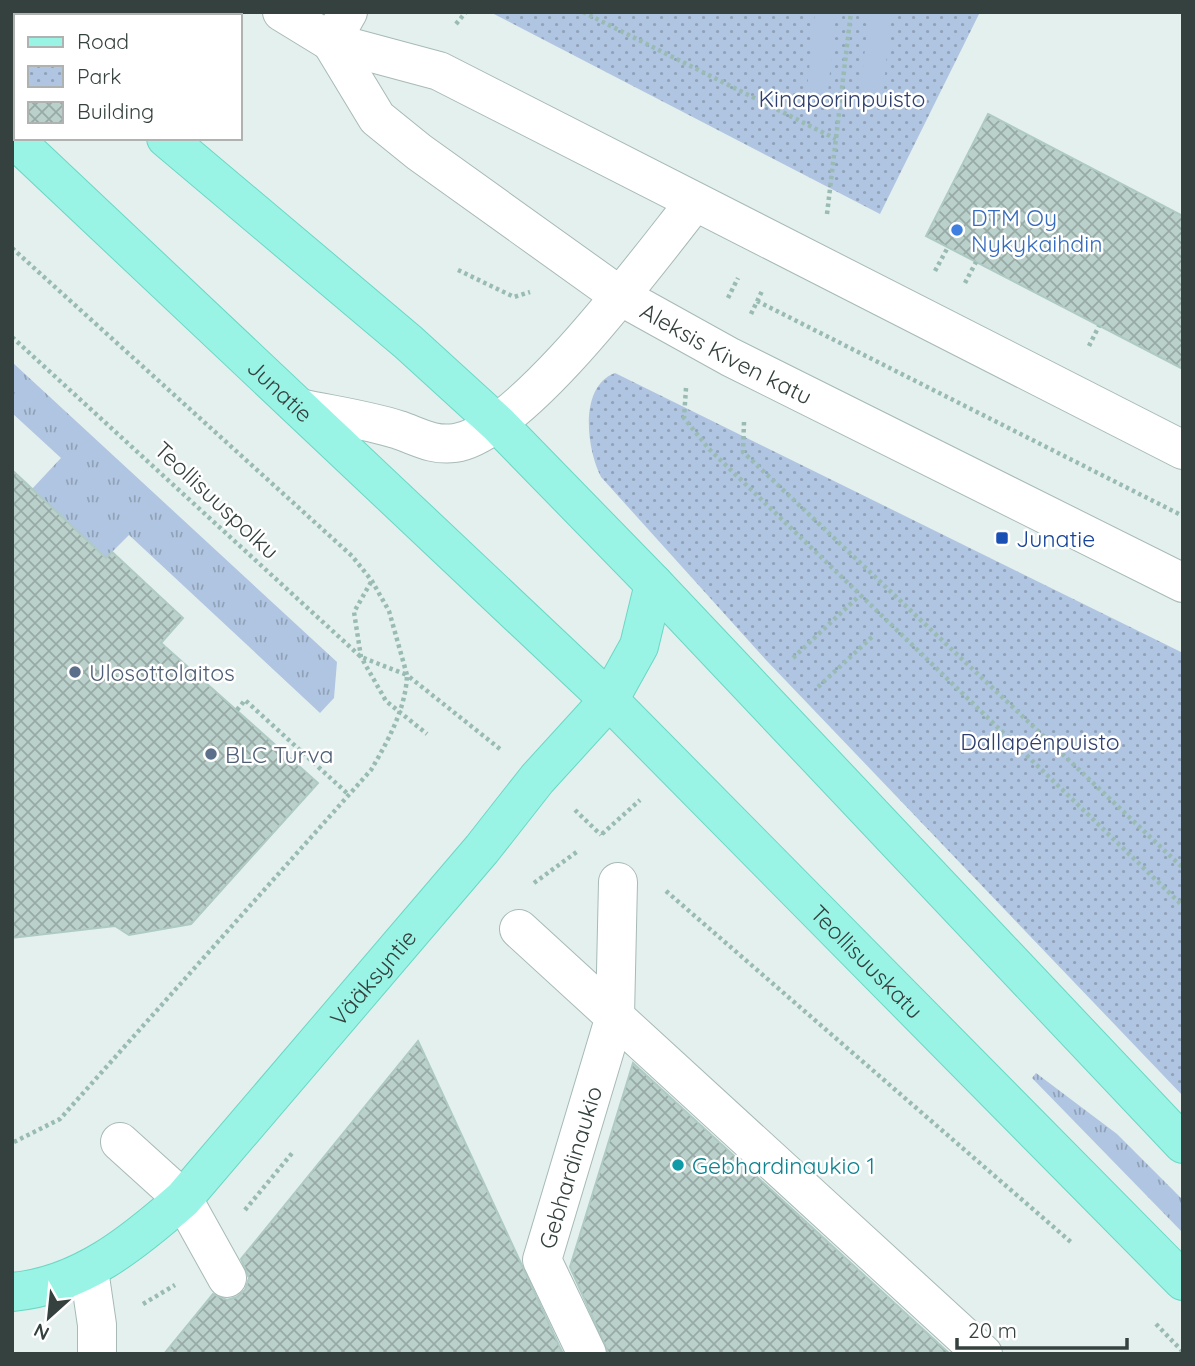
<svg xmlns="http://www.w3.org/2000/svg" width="1195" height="1366" font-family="Quicksand,sans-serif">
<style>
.grass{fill:url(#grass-tufts)}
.park{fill:url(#park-dots)}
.garden{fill:#b0c5e1}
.building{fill:url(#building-cross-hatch);stroke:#aecac3;stroke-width:2}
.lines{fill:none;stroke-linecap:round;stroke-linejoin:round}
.minor-casing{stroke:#a7bab6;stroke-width:40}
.major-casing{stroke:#6bd7c4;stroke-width:40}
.path{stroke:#9abbb3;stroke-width:4.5;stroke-dasharray:3.5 3.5;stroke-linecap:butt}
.minor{stroke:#fff;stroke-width:38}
.major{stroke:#99f4e5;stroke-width:38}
.shop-dot{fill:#3f7fe0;stroke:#fff;stroke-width:2.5}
.transit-dot{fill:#1a4fb4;stroke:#fff;stroke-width:2.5}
.service-dot{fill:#5c6f8a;stroke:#fff;stroke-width:2.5}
.culture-dot{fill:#0f9aa8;stroke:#fff;stroke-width:2.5}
.labels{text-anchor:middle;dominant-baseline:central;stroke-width:5;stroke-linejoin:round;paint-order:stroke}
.park-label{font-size:23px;fill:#2e3e6d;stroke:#fff}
.shop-label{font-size:23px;fill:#366cbe;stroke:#fff;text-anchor:start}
.street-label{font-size:23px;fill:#34413e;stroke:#fff}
.transit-label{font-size:23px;fill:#164399;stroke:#fff;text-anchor:start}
.service-label{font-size:23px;fill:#4e5e75;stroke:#fff;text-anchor:start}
.culture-label{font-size:23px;fill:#0d838f;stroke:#fff;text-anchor:start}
</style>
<defs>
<pattern id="grass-tufts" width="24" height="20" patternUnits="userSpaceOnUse" patternTransform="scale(1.75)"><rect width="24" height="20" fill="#b0c5e1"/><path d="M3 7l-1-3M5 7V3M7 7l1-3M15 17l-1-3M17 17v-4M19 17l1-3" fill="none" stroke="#90a2b8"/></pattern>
<pattern id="park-dots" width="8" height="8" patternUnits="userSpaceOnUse" patternTransform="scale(1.75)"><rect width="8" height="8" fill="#b0c5e1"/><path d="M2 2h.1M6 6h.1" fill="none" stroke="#90a2b8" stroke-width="1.8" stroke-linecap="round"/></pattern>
<pattern id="building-cross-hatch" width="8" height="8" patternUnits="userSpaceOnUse" patternTransform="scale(1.75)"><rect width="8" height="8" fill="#bad0ca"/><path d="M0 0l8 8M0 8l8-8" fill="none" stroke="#98aaa5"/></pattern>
</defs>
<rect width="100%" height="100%" fill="#e4f0ee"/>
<path class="grass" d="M 12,362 L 337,662 L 334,698 L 320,713 L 129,535 L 106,558 L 32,489 L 61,458 L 12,413 Z
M 1036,1073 L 1117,1134 L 1183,1200 L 1183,1233 L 1032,1078 Z"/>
<path class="park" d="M 490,12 L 980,12 L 880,214 Z
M 615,373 L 1183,653 L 1183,1096 L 766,660 L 601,477 C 587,450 578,387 615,373 Z"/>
<path class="garden" d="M 815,12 L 836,12 L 827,102 L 806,99 Z
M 869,12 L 891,12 L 882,106 L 859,104 Z"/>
<path class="building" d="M 988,114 L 1183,216 L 1183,369 L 926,236 Z
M 12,470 L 106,558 L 112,552 L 183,618 L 161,643 L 318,783 L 191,924 L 129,935 L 115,926 L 12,938 Z
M 418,1041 L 563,1354 L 164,1354 L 213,1294 L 227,1300 L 237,1297 L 245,1290 L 249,1278 L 241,1259 Z
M 633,1063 L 950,1354 L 609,1354 L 570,1267 Z"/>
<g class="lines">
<g class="minor-casing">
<g id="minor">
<path d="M 282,12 L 331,42 L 439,71 L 1183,450"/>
<path id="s1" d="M 331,42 L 377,118 L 419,152 L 620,296 L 730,357 L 1183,583"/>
<path d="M 331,42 L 348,12"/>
<path d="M 300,408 C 332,415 368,420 399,430 C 419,437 433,446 455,443 C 521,434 650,258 694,203"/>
<path d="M 519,929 L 983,1354"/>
<path d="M 120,1142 L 183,1199 L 227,1278"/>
<path d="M 89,1270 L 97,1325 L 97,1354"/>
<path id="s2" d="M 587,1354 L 542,1260 L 615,1016 L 618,882"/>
</g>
</g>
<g class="major-casing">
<g id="major">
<path d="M 12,13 L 16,16"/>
<path id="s3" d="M 12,137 L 609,700 L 1183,1281"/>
<path d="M 166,138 L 408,342 L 498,424 L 654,584 L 1183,1144"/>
<path id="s4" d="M 12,1292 C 81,1286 134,1242 183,1199 L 482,849 L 537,779 L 609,700 L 639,646 L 654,584"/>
</g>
</g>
<path class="path" d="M 583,12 L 836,139
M 456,24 L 466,12
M 827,214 L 851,12
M 12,248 L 352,556 L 372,581 L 389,611 L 407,675 L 500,749
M 458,270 L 514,297 L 530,292
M 935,271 L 948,247
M 965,283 L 976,262
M 728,298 L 738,278
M 757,301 L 1183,516
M 751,314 L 762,291
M 12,337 L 361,657 L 407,675 C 406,708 388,741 371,770 L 60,1119 L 12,1143
M 1089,346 L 1099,326
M 686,388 L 684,418 L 709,449 L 1183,906
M 744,422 L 743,452 L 1183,868
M 371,582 L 354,612 L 361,657 L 386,701 L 427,734
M 793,658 L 859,596
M 818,687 L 874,635
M 237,710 L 245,700 L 349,795
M 575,810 L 601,835
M 602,834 L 640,800
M 534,883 L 578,851
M 666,891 L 1072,1243
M 245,1210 L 293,1152
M 143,1304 L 175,1285
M 1156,1324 L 1183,1352"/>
<use href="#minor" class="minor"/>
<use href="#major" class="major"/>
</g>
<circle class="shop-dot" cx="957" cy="230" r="7"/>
<rect class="transit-dot" x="995" y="531" width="14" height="14" rx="3.5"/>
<g class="service-dot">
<circle cx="75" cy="672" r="7"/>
<circle cx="211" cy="754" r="7"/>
</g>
<circle class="culture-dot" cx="678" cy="1165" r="7"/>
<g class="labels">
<g class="park-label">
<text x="842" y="98">Kinaporinpuisto</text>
<text x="1040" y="741">Dallapénpuisto</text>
</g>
<g class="shop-label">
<text x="971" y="217">DTM Oy<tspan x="971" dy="26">Nykykaihdin</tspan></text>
</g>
<g class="street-label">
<text stroke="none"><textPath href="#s1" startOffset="511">Aleksis Kiven katu</textPath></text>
<text stroke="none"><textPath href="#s3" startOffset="369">Junatie</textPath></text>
<text transform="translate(217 500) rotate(43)">Teollisuuspolku</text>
<text stroke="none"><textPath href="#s3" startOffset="1188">Teollisuuskatu</textPath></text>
<text stroke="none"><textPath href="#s4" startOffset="490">Vääksyntie</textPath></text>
<text stroke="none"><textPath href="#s2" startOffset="201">Gebhardinaukio</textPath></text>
</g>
<g class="transit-label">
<text x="1016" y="538">Junatie</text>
</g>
<g class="service-label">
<text x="89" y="672">Ulosottolaitos</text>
<text x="225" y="754">BLC Turva</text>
</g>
<g class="culture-label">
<text x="692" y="1165">Gebhardinaukio 1</text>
</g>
</g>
<rect width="1195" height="1366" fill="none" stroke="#34413e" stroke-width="28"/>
<rect x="14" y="14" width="228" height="126" fill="#ffffff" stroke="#aeb3b2" stroke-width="2"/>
<rect x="28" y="37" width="35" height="10" fill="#99f4e5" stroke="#aeb3b2" stroke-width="2"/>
<text x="77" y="49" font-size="21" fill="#34413e">Road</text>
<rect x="28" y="66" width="35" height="21" fill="url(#park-dots)" stroke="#aeb3b2" stroke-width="2"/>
<text x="77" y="84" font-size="21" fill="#34413e">Park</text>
<rect x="28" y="102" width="35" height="21" fill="url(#building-cross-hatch)" stroke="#aeb3b2" stroke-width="2"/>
<text x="77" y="119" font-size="21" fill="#34413e">Building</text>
<g transform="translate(49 1317) rotate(207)" stroke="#ffffff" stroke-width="5" paint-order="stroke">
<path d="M0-5L12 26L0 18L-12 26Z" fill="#34413e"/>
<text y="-10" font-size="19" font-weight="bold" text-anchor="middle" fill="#34413e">N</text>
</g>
<path d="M957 1338v10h170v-10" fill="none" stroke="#34413e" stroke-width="3.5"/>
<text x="968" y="1338" font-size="21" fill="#34413e" stroke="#ffffff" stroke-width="5" paint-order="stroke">20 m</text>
</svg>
